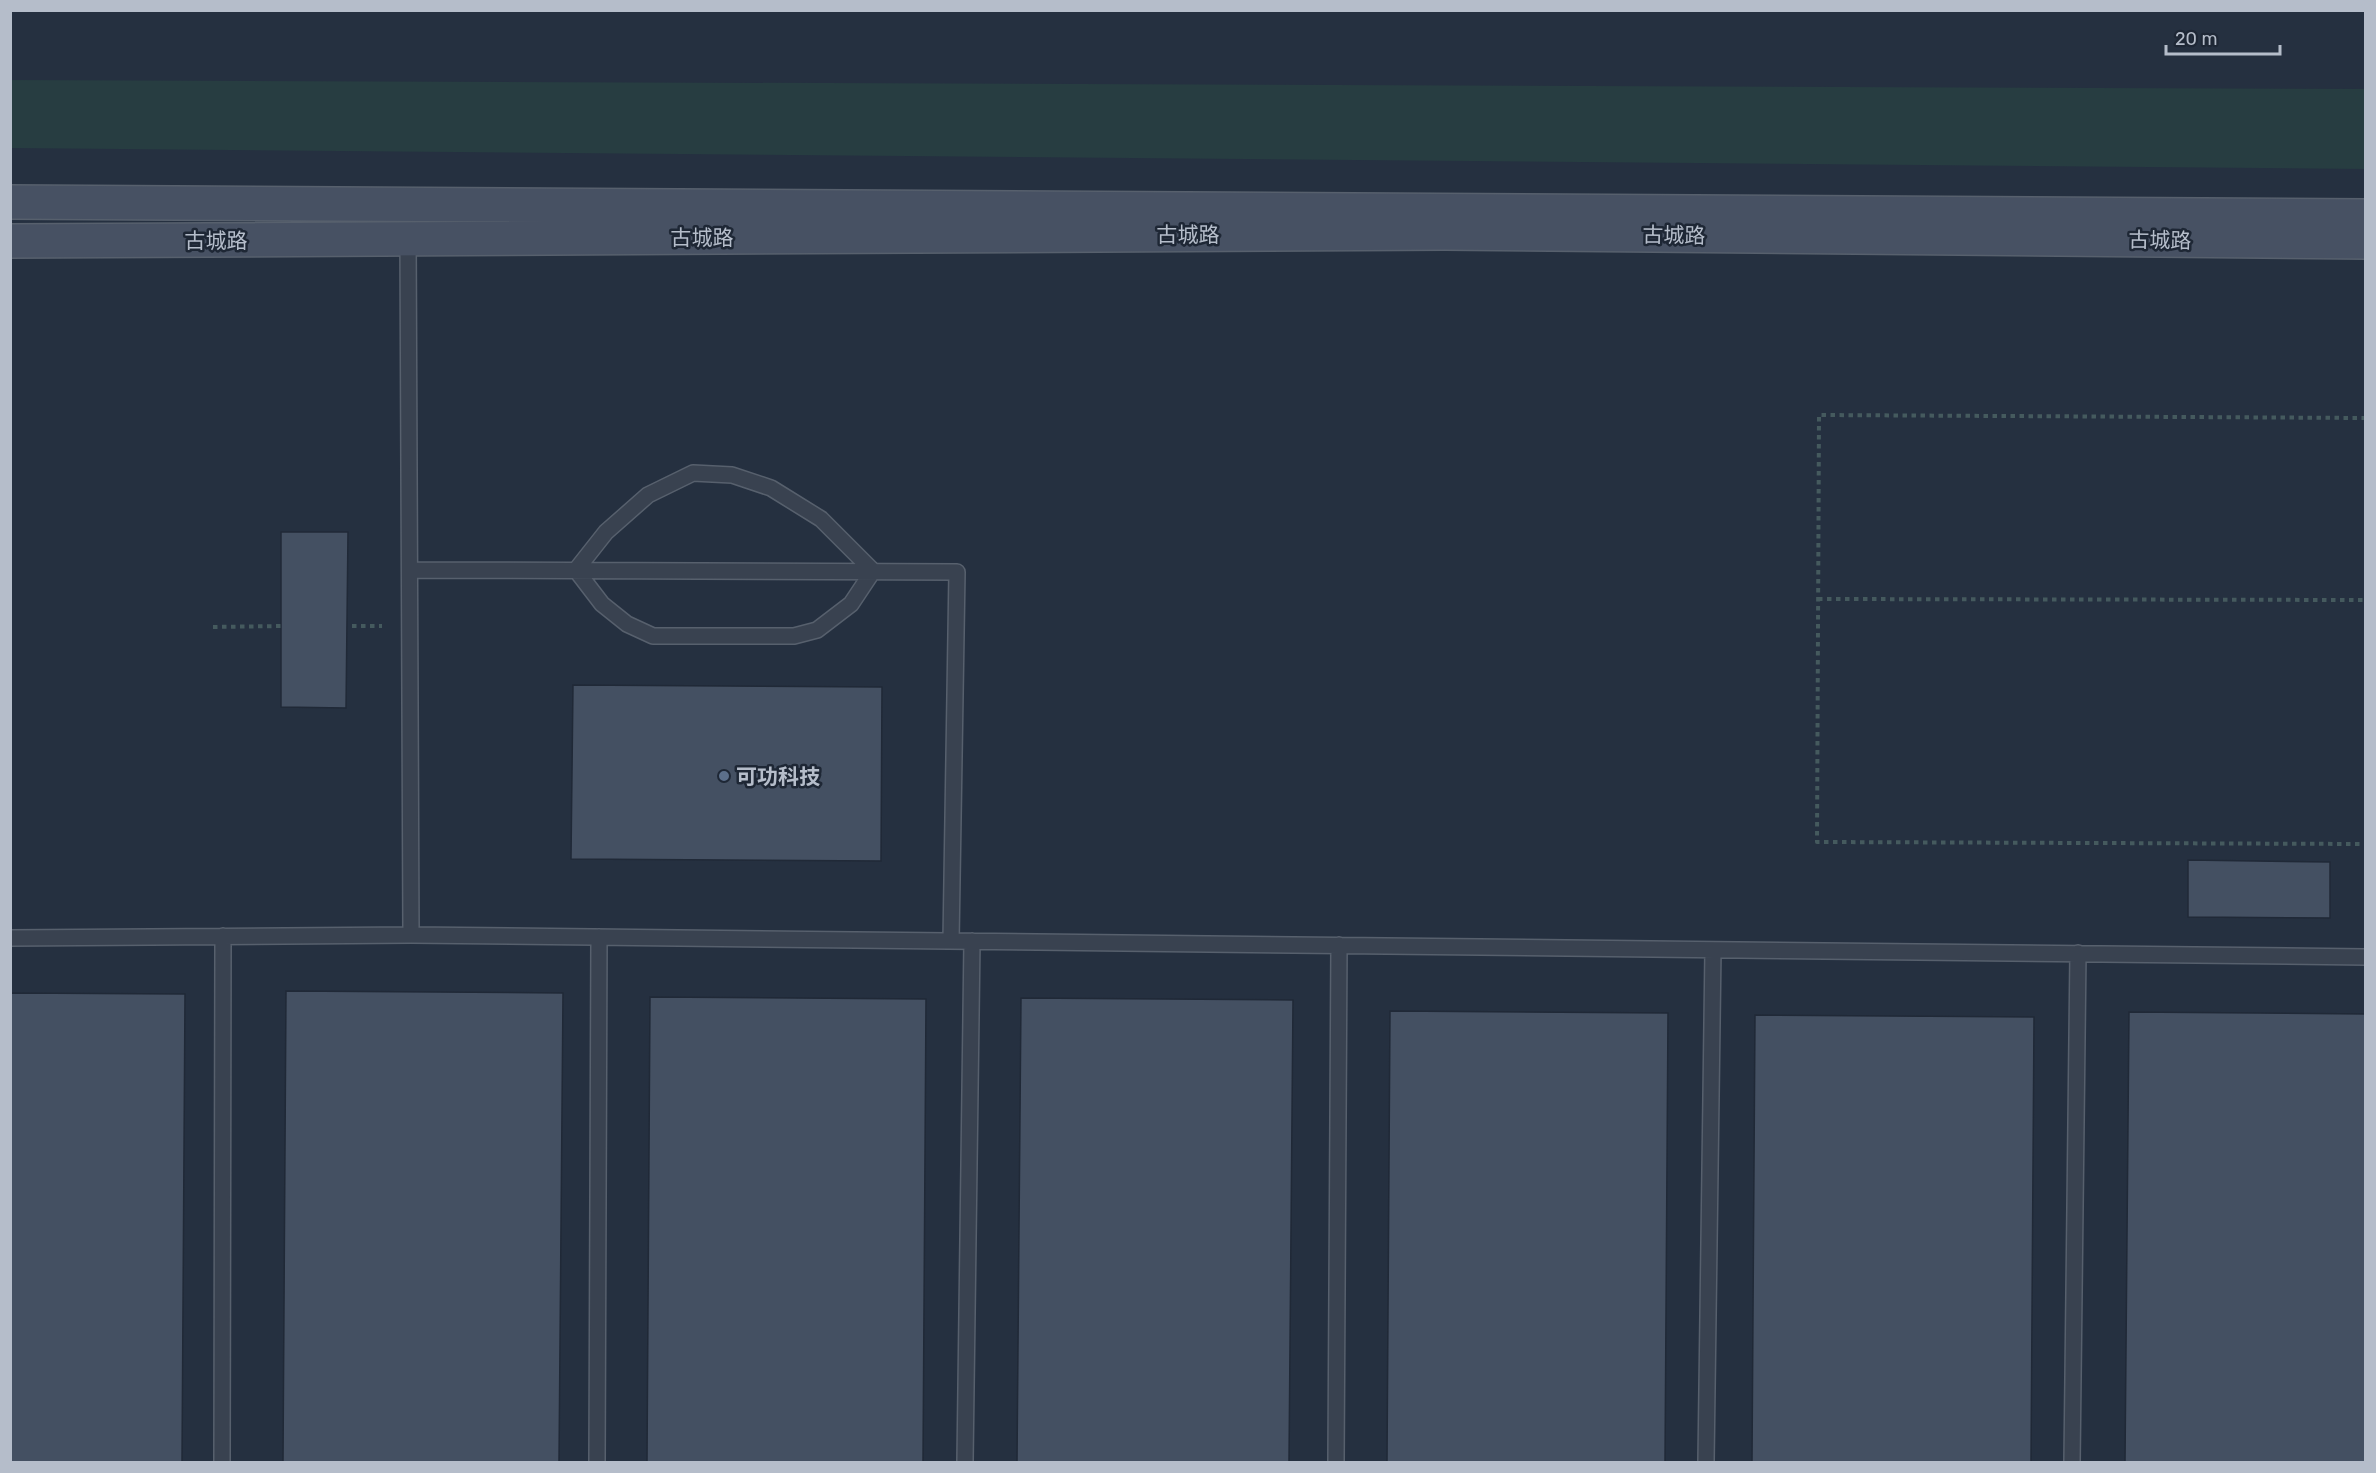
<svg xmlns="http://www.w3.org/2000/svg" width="2376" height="1473" font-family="Rubik,'Noto Sans SC',sans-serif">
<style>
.green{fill:#273d41}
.building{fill:#445062;stroke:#202937;stroke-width:1.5}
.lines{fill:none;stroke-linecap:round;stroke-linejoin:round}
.service-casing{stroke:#57606d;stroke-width:18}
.secondary-casing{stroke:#57606d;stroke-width:36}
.path{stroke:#455a5e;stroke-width:4;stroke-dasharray:4.5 4.5;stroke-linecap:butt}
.service{stroke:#394250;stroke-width:15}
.secondary{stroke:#475163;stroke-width:33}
.service-dot{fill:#5c6f8a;stroke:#1e2735;stroke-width:2}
.labels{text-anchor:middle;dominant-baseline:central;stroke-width:5;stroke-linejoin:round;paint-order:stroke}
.street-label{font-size:21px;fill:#b5bdca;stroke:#1e2735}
.poi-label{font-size:21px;font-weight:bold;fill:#b5bdca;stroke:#1e2735;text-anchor:start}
</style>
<rect width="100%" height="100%" fill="#253040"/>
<path class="green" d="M 11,80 L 2365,89 L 2366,169 L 11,148 Z"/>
<path class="building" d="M 281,532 L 348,532 L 346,708 L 281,707 Z
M 573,685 L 882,687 L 881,861 L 571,859 Z
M 2188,860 L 2330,862 L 2330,918 L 2188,917 Z
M 286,991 L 563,993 L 559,1462 L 283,1462 Z
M 10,993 L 185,994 L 182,1462 L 10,1462 Z
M 650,997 L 926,999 L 923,1462 L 647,1462 Z
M 1021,998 L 1293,1000 L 1289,1462 L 1017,1462 Z
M 1390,1011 L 1668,1013 L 1665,1462 L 1387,1462 Z
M 2129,1012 L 2366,1014 L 2366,1462 L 2125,1462 Z
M 1755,1015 L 2034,1017 L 2031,1462 L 1752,1462 Z"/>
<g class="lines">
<g class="service-casing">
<path id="service" d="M 408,235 L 411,935
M 693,473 L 732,475 L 771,488 L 821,519 L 873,571 L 851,604 L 817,630 L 794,636 L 653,636 L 627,624 L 602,604 L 576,570 L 606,532 L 648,495 Z
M 410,570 L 957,572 L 951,941
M 10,938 L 411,935 L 2366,957
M 222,1462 L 223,936
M 597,1462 L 599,937
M 965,1462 L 972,941
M 1336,1462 L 1339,945
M 1706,1462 L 1713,950
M 2072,1462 L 2078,953"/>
</g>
<g class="secondary-casing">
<path id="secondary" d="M 10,202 L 2366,216
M 10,241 L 1445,233 L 2366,242"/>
</g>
<path class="path" d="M 2366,418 L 1819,415 L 1817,842 L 2366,844
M 1818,599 L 2366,600
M 352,626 L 382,626
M 213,627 L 283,626"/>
<use href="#service" class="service"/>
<use href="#secondary" class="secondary"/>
</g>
<circle class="service-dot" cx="724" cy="776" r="6"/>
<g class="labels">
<g class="street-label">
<text x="1188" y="234">古城路</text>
<text transform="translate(1674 235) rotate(1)">古城路</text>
<text x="702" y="237">古城路</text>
<text x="216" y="240">古城路</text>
<text transform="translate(2160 240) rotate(1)">古城路</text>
</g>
<g class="poi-label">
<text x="736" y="776">可功科技</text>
</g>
</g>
<rect width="2376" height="1473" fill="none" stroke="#b5bdca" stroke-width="24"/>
<path d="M2166 45v9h114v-9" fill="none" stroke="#b5bdca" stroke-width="3"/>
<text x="2175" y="45" font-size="18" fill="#b5bdca" stroke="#1e2735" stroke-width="4.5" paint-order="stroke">20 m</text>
</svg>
